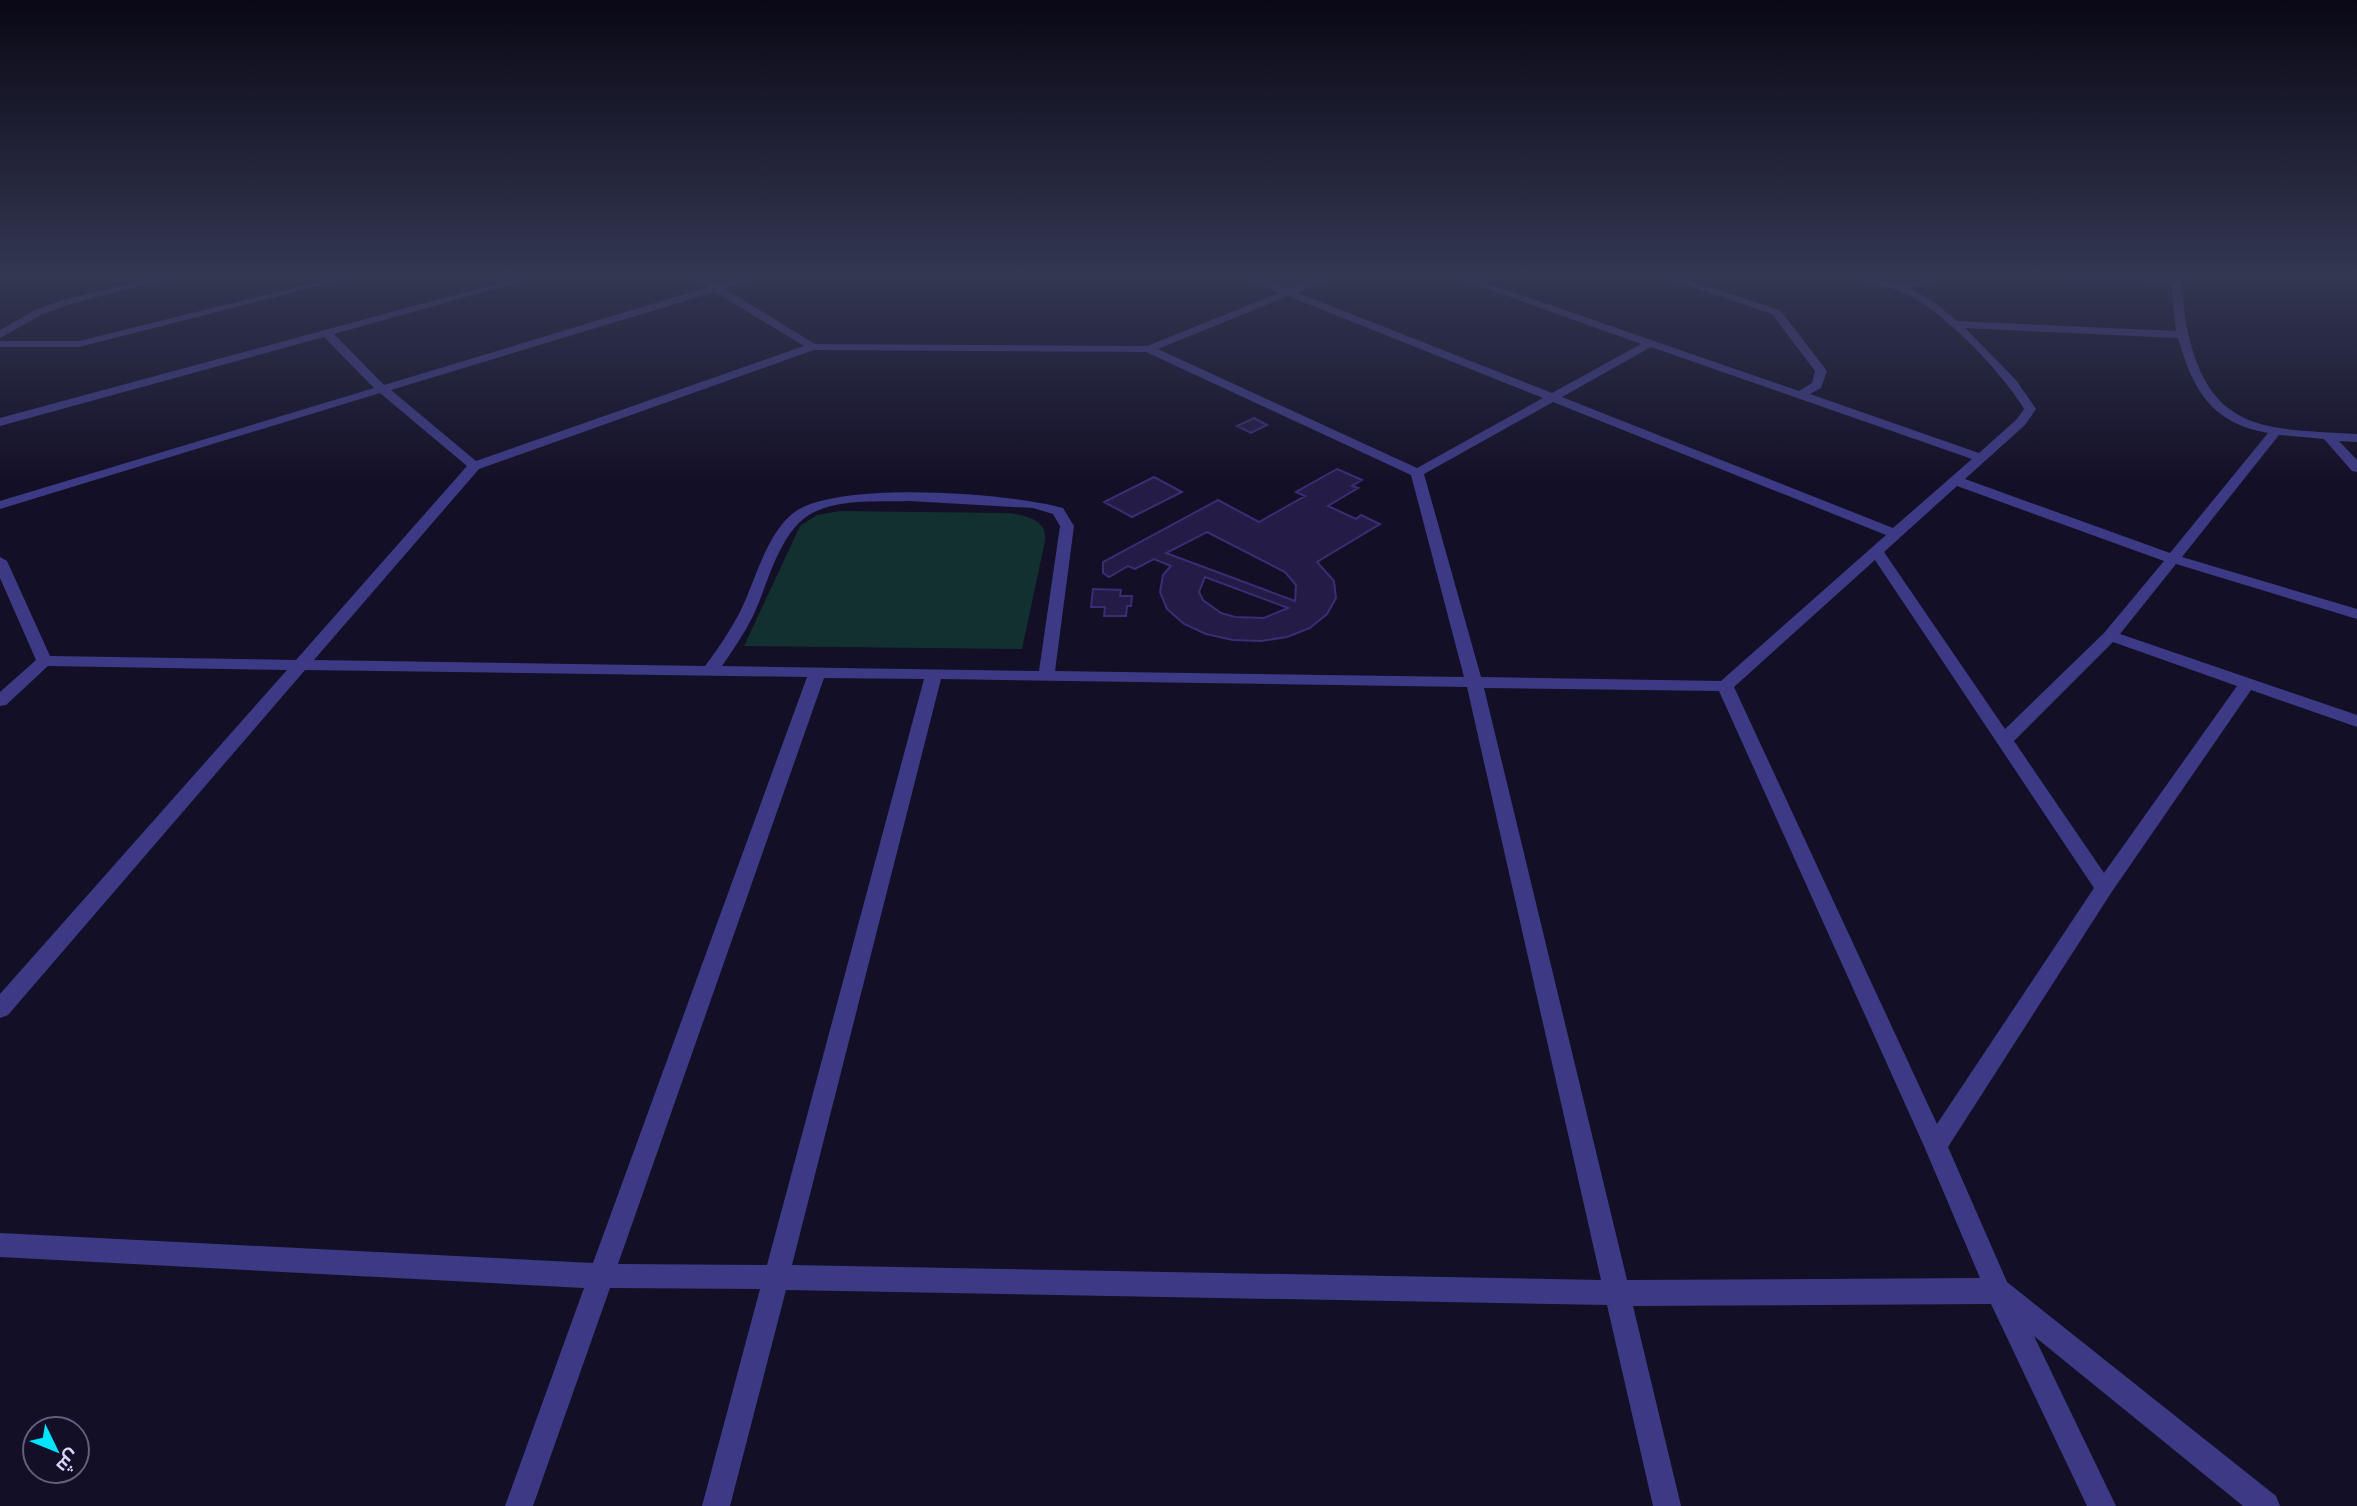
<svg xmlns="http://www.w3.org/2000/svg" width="2357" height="1506" font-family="Inter,Cairo,sans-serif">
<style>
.green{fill:#12302f}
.building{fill:#241b47;stroke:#3b2d73;stroke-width:2;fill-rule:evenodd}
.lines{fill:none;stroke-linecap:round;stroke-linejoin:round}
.street{fill:#3d3a85;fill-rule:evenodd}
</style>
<rect width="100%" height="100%" fill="#130f26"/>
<path class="green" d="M 840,511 L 1007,513 C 1024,515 1048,519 1045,541 L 1022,649 L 744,646 L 800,526 L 817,515 Z"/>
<path class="building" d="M 1254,418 L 1267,425 L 1251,433 L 1237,426 Z
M 1337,469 L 1362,480 L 1352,486 L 1358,488 L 1328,506 L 1356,519 L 1361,515 L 1380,524 L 1317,562 L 1334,581 L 1336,598 L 1327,614 L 1310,628 L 1287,637 L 1261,641 L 1233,640 L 1206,634 L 1184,624 L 1167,609 L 1160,592 L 1163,575 L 1171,566 L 1154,559 L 1135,569 L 1128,566 L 1109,577 L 1103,573 L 1103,562 L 1218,500 L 1259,522 L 1305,496 L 1296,492 ZM 1207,532 L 1285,572 L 1296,585 L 1295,601 L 1166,553 ZM 1205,577 L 1288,608 L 1264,618 L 1235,617 L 1221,613 L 1203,600 L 1199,592 Z
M 1154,477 L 1182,492 L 1132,517 L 1104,502 Z
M 1093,589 L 1121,590 L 1120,596 L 1132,596 L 1131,606 L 1127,606 L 1126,616 L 1104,616 L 1105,607 L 1091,607 Z"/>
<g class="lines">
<path class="street" d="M 172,273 L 188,273 L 71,304 L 43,314 L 0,338 L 0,330 L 35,310 L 63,300 Z
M 354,273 L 370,273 L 79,347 L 0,347 L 0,341 L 79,341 Z
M 536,273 L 551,273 L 334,334 L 384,385 L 708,287 L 687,273 L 698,273 L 718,284 L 758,273 L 772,273 L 725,289 L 815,344 L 1147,346 L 1279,293 L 1234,273 L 1247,273 L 1288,289 L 1329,273 L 1342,273 L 1298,293 L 1552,393 L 1641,344 L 1443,273 L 1457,273 L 1799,391 L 1812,383 L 1815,371 L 1772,314 L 1650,273 L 1664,273 L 1780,310 L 1827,371 L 1821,388 L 1810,394 L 1979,453 L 2017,419 L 2024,409 C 2003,373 1945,313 1908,295 C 1892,287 1865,284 1853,273 C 1871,273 1888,284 1903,284 C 1922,284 1939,273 1959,273 L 1911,288 L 1935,303 L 1957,321 L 2176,331 L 2171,283 L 2051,276 L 2046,273 L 2170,277 L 2169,273 L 2179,273 C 2184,293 2183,316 2189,337 C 2213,436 2272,428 2357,434 L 2357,442 L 2339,441 L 2357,460 L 2357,472 L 2352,471 L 2324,439 L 2279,435 L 2182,557 L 2357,609 L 2357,619 L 2176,564 L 2120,634 L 2357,715 L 2357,727 L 2251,690 L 2111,893 L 1948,1147 L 2007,1282 L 2276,1496 L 2280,1506 L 2243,1506 L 2034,1336 L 2116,1506 L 2087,1506 L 1991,1304 L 1633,1306 L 1681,1506 L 1653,1506 L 1607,1305 L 786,1290 L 730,1506 L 702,1506 L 760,1289 L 610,1288 L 533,1506 L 505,1506 L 584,1288 L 0,1257 L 0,1233 L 593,1263 L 807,677 L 305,670 L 8,1015 L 0,1018 L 0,994 L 287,670 L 48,666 L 6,705 L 0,706 L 0,692 L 36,660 L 0,578 L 0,557 L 7,561 L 50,656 L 296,660 L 467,466 L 380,393 L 0,509 L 0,501 L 374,388 L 324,337 L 0,426 L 0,418 ZM 715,292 L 804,346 L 476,461 L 391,390 ZM 1288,296 L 1543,398 L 1417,468 L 1158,349 ZM 1965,328 L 2178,338 C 2193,390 2211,423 2268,433 L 2170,553 L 1965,479 L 2025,425 L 2036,409 L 2016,380 ZM 1651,347 L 1972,459 L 1893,528 L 1562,397 ZM 814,350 L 1146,352 L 1411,475 L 1464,677 L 1055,671 L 1074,526 L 1063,508 C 1011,493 833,479 792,514 C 765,537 755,582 740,612 C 730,631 718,649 705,666 L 314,660 L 479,469 ZM 1553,402 L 1886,535 L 1721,681 L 1481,677 L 1424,474 ZM 1957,486 L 2164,561 L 2104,633 L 2005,729 L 1884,552 ZM 909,501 L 1033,508 L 1053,514 L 1060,526 L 1039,671 L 722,666 C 733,650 744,634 753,616 C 769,583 780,524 819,510 C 846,499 880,502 909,501 ZM 1875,560 L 2094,888 L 1937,1124 L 1734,687 ZM 2113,642 L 2237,686 L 2104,873 L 2014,741 ZM 824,678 L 924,679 L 767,1265 L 618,1264 ZM 941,679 L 1467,687 L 1601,1280 L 792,1265 ZM 1484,688 L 1719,691 L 1924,1146 L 1980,1278 L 1627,1280 Z"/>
</g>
<linearGradient id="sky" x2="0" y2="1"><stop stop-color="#0a0815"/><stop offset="0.57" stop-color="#333752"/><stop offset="1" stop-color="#333752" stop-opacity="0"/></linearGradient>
<rect width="2357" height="483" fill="url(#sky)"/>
<g transform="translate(56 1450) rotate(133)"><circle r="33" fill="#130f26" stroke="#625e7d" stroke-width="2"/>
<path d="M0-5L12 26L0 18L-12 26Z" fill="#00e5ff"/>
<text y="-10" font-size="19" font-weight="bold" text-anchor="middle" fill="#d9d4ff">ش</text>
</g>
</svg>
